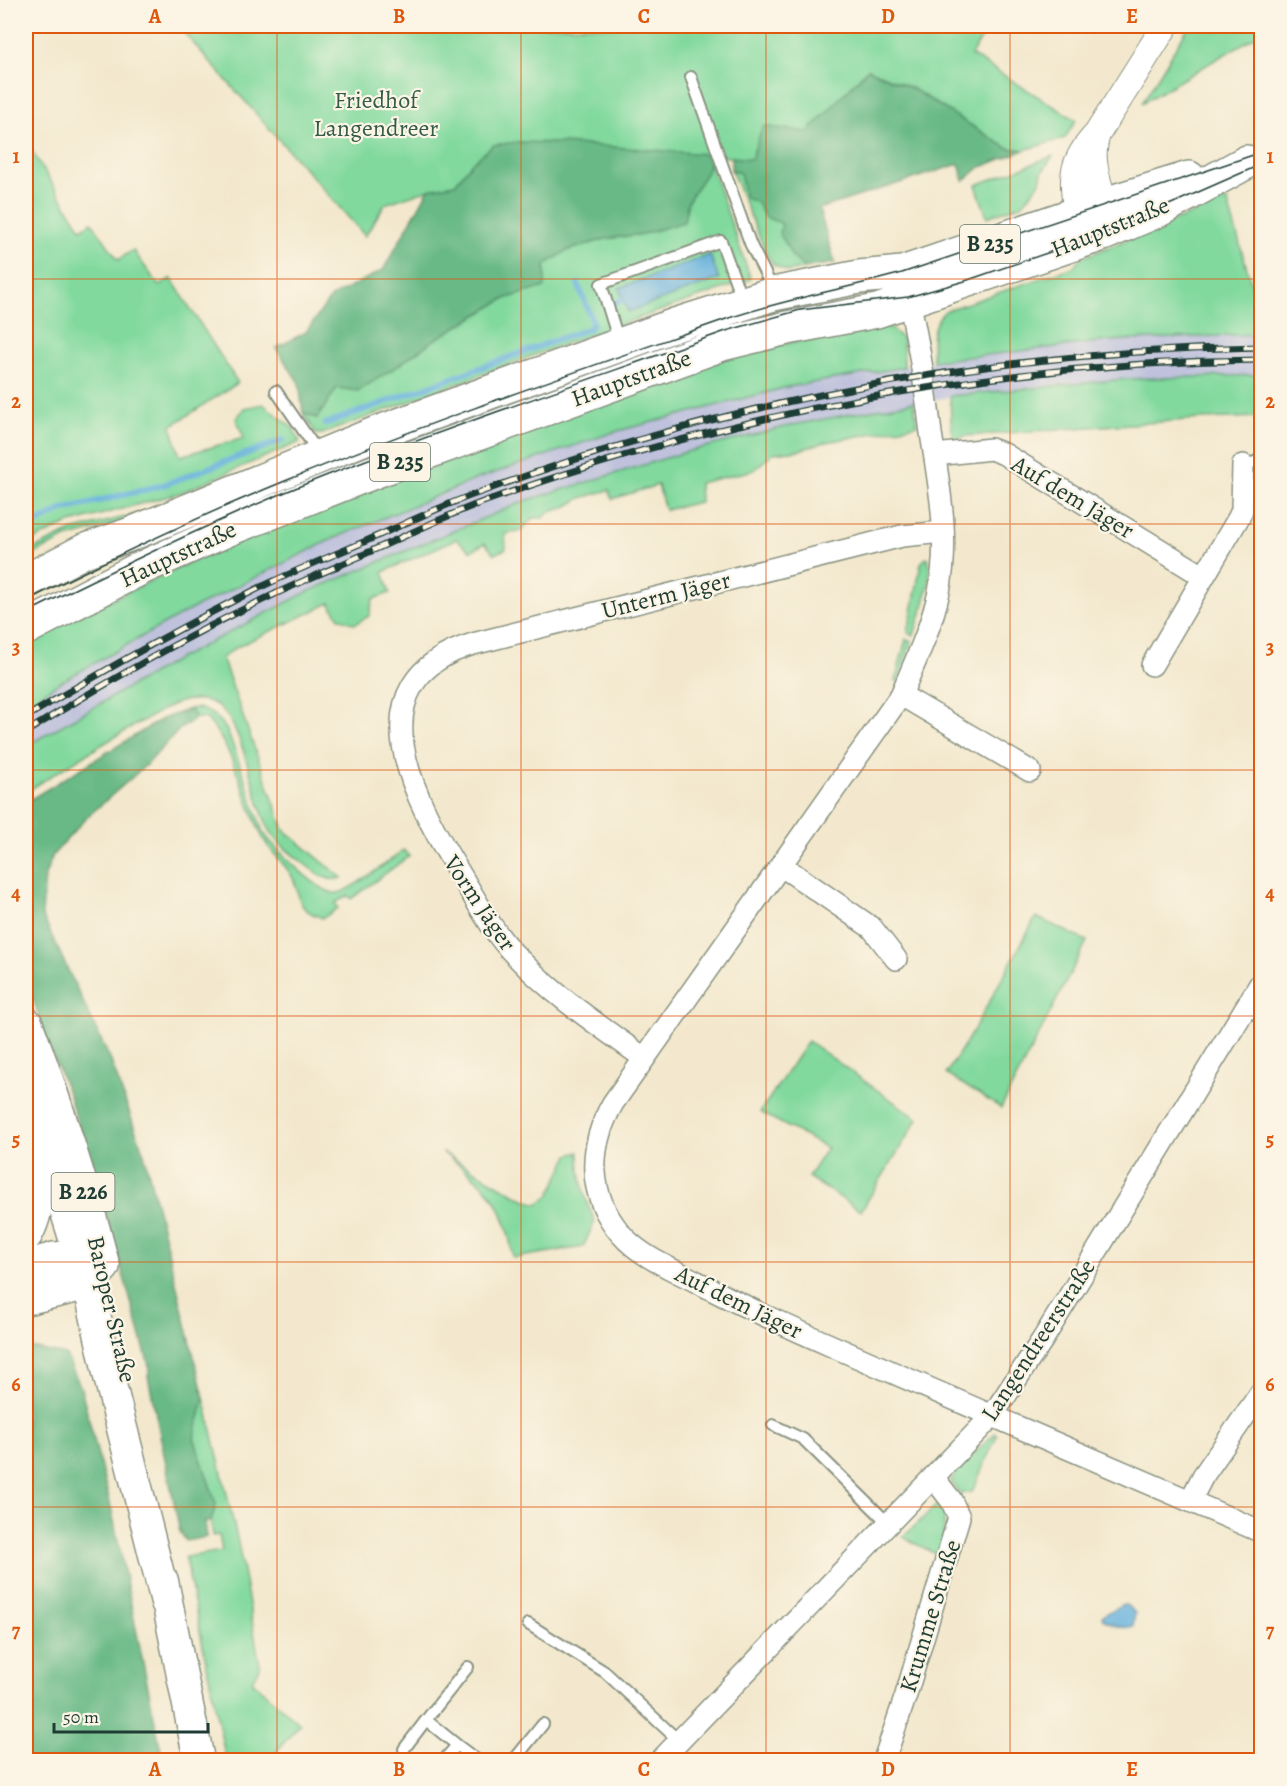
<svg xmlns="http://www.w3.org/2000/svg" width="1287" height="1786" font-family="Alegreya,serif">
<style>
.industrial{fill:#c0c2dd}
.green{fill:#81d99e;stroke:#508b69;stroke-width:1.5}
.forest{fill:#68b985;stroke:#447b5c;stroke-width:1.5}
.water{fill:#63b1dd;stroke:#417788;stroke-width:1.5}
.lines{fill:none;stroke-linecap:round;stroke-linejoin:round}
.stream{stroke:#63b1dd;stroke-width:6}
.service-casing{stroke:#899280;stroke-width:14}
.minor-casing{stroke:#899280;stroke-width:24}
.tertiary-casing{stroke:#899280;stroke-width:28}
.secondary-casing{stroke:#899280;stroke-width:33}
.primary-casing{stroke:#899280;stroke-width:36}
.motorway-casing{stroke:#899280;stroke-width:36}
.service{stroke:#fff;stroke-width:10}
.minor{stroke:#fff;stroke-width:21}
.tertiary{stroke:#fff;stroke-width:26}
.secondary{stroke:#fff;stroke-width:30}
.primary{stroke:#fff;stroke-width:33}
.motorway{stroke:#fff;stroke-width:33}
.tram{stroke:#1f3d34;stroke-width:1.5}
.rail-casing{stroke:#1f3d34;stroke-width:7}
.rail{stroke:#fcf5e5;stroke-width:4.5;stroke-dasharray:14;stroke-linecap:butt}
.grid{fill:none;stroke:#de580e;stroke-width:1.5;stroke-opacity:0.55}
.labels{text-anchor:middle;dominant-baseline:central;stroke-width:4.5;stroke-linejoin:round;paint-order:stroke}
.shield{fill:#fcf5e5;stroke:#617469;stroke-width:1.5}
.shield-label{font-size:22px;font-weight:bold;fill:#1f3d34}
.park-label{font-size:24px;fill:#335c49;stroke:#fcf5e5}
.street-label{font-size:24px;fill:#1f3d34;stroke:#fcf5e5}
.neatline{fill:none;stroke:#de580e;stroke-width:2}
.grid-label{font-size:20px;text-anchor:middle;font-weight:bold;fill:#de580e}
</style>
<rect width="100%" height="100%" fill="#fcf5e5"/>
<filter id="ink" filterUnits="userSpaceOnUse"><feTurbulence type="fractalNoise" baseFrequency=".0167" numOctaves="2"/><feDisplacementMap in="SourceGraphic" scale="12" xChannelSelector="R" yChannelSelector="G"/><feConvolveMatrix kernelMatrix="1 2 1 2 8 2 1 2 1" color-interpolation-filters="sRGB"/></filter>
<filter id="wash" filterUnits="userSpaceOnUse"><feTurbulence type="fractalNoise" baseFrequency=".008" numOctaves="4" result="noise"/><feDisplacementMap in="SourceGraphic" scale="24" xChannelSelector="R" yChannelSelector="G"/><feGaussianBlur stdDeviation="1.35" result="paint"/><feColorMatrix in="noise" values="0 0 0 0 0 0 0 0 0 0 0 0 0 0 0 0 0 1.4 0 .05"/><feComposite in="paint" operator="in"/></filter>
<g filter="url(#wash)">
<rect width="100%" height="100%" fill="#f3e8cd"/>
<path class="industrial" d="M 1261,334 L 1261,375 L 1125,379 L 1038,386 L 914,402 L 793,425 L 686,452 L 525,501 L 307,592 L 176,660 L 26,746 L 26,704 L 57,684 L 186,612 L 328,541 L 477,479 L 614,432 L 788,387 L 943,360 L 1109,341 Z"/>
<path class="green" d="M 178,26 L 989,26 L 971,55 L 1076,120 L 1065,138 L 1024,150 L 1007,148 L 913,89 L 868,69 L 808,132 L 751,159 L 562,143 L 472,163 L 455,184 L 429,189 L 385,204 L 365,236 Z
M 1189,26 L 1261,26 L 1261,33 L 1142,103 Z
M 26,142 L 81,229 L 92,222 L 118,260 L 133,250 L 159,286 L 171,278 L 238,383 L 171,426 L 180,456 L 244,438 L 236,419 L 244,408 L 263,404 L 293,428 L 300,442 L 180,493 L 67,524 L 26,544 Z
M 1053,156 L 1042,172 L 1040,182 L 1023,204 L 987,217 L 976,185 Z
M 710,163 L 751,279 L 548,350 L 322,434 L 316,434 L 303,413 L 317,418 L 337,388 L 393,369 L 434,340 L 504,299 L 544,287 L 545,265 L 566,251 L 605,239 L 643,234 L 688,201 Z
M 731,170 L 740,173 L 765,217 L 781,223 L 782,226 L 780,232 L 792,256 L 804,268 L 788,272 L 774,265 L 767,255 Z
M 1227,200 L 1261,317 L 1261,334 L 1109,341 L 933,361 C 932,342 929,326 945,311 L 1073,267 L 1081,258 Z
M 886,324 L 903,339 L 904,367 L 788,387 L 614,432 L 477,479 L 328,541 L 186,612 L 57,684 L 26,704 L 26,640 L 286,517 L 722,356 Z
M 1261,375 L 1261,417 L 1201,419 L 965,436 L 952,441 L 950,396 L 1125,379 Z
M 914,402 L 917,425 L 822,443 L 800,450 L 773,453 L 754,470 L 699,483 L 700,502 L 665,510 L 658,485 L 612,499 L 609,490 L 581,498 L 564,508 L 549,512 L 543,518 L 533,518 L 522,530 L 505,534 L 506,549 L 494,554 L 485,543 L 471,551 L 456,539 L 383,572 L 390,593 L 373,599 L 369,616 L 355,624 L 339,618 L 330,603 L 237,647 L 222,658 L 284,830 L 342,878 C 328,883 317,874 306,865 C 292,854 276,843 268,827 C 252,795 245,727 218,706 C 210,700 201,699 192,700 C 176,700 160,712 146,719 C 105,742 65,767 26,792 L 26,746 L 176,660 L 307,592 L 525,501 L 686,452 L 793,425 Z
M 168,506 L 169,510 L 66,538 L 26,558 L 26,553 L 71,531 Z
M 927,557 C 937,573 919,617 914,635 L 908,633 L 921,563 Z
M 906,639 L 912,641 L 898,681 L 895,681 Z
M 195,708 L 202,709 L 214,715 L 226,729 L 235,751 L 263,832 C 273,846 320,896 338,893 C 351,891 391,859 404,850 L 409,856 L 351,899 L 348,895 L 335,903 L 338,908 L 323,918 C 290,907 305,897 290,873 C 282,861 271,852 264,840 C 243,800 237,752 206,718 L 196,718 L 190,709 Z
M 1036,917 L 1087,941 L 1001,1108 L 946,1074 L 973,1031 Z
M 808,1041 L 918,1119 L 861,1211 L 808,1177 L 827,1148 L 760,1112 Z
M 442,1152 L 519,1197 L 537,1204 L 549,1196 L 569,1155 L 579,1152 C 580,1180 583,1196 595,1221 L 583,1247 L 513,1258 C 504,1198 489,1187 442,1152 Z
M 204,1397 L 238,1542 L 260,1666 L 252,1681 L 300,1724 L 269,1760 L 226,1760 L 185,1557 L 222,1551 L 219,1535 L 213,1536 L 211,1521 L 216,1504 L 194,1438 Z
M 995,1433 L 997,1435 L 972,1492 L 960,1494 L 951,1482 L 955,1473 Z
M 939,1503 L 945,1510 L 943,1540 L 939,1556 L 903,1537 Z"/>
<path class="forest" d="M 868,69 L 913,89 L 1007,148 L 1024,150 L 979,168 L 964,181 L 959,164 L 819,209 L 835,263 L 804,268 L 792,256 L 779,232 L 782,226 L 781,223 L 765,217 L 757,202 L 745,198 L 740,173 L 731,170 L 732,157 L 751,159 L 763,126 L 808,132 Z
M 518,142 L 562,143 L 705,154 L 710,161 L 707,172 L 688,201 L 684,222 L 643,234 L 605,239 L 566,251 L 545,265 L 545,287 L 504,299 L 434,340 L 393,369 L 358,391 L 337,388 L 317,418 L 303,413 L 299,383 L 276,348 L 306,332 L 331,297 L 383,270 L 429,189 L 455,184 L 472,163 L 493,145 Z
M 190,709 L 196,718 L 179,730 L 146,765 L 86,818 L 53,855 L 45,875 L 42,915 L 111,1061 L 144,1154 L 204,1397 L 194,1438 L 216,1504 L 211,1521 L 205,1522 L 207,1537 L 186,1541 L 180,1532 L 148,1376 L 150,1369 L 102,1200 L 68,1093 L 46,1039 L 26,976 L 26,802 L 162,719 Z
M 26,1347 L 66,1355 L 81,1388 L 111,1507 L 163,1760 L 26,1760 Z"/>
<path class="water" d="M 710,255 L 719,279 L 628,312 L 619,288 Z
M 1121,1605 L 1126,1605 L 1135,1613 L 1133,1626 C 1122,1630 1113,1625 1103,1619 L 1102,1616 Z"/>
<g class="lines">
<path class="stream" d="M 614,303 L 629,297
M 325,424 L 590,328 L 593,323 L 578,284
M 26,528 L 62,510 L 163,485 L 283,440"/>
</g>
</g>
<g filter="url(#ink)">
<g class="lines">
<g class="service-casing">
<path id="service" d="M 691,77 L 750,243 C 757,259 767,274 772,290
M 619,342 L 601,284 L 721,241 L 742,300
M 276,391 L 318,452
M 1243,465 L 1262,460
M 1245,1008 L 1262,1018
M 773,1425 L 803,1439 L 888,1523
M 528,1624 L 605,1672 L 679,1741
M 426,1720 L 468,1667
M 404,1749 L 426,1720 L 457,1745
M 444,1760 L 457,1745 L 477,1760
M 514,1760 L 543,1724"/>
</g>
<g class="minor-casing">
<path id="minor" d="M 906,288 C 918,336 925,384 931,433 C 939,486 950,538 939,592 C 931,628 915,662 901,695 L 613,1103 C 588,1147 587,1194 621,1234 C 641,1257 670,1268 697,1282 C 741,1305 786,1326 832,1346 C 975,1409 1118,1470 1262,1532
M 935,455 L 991,449 L 1004,454 L 1203,576
M 1152,665 L 1239,517 L 1242,510 L 1243,465
M 901,695 L 1030,771
M 782,866 L 872,928 L 896,959
M 644,1058 C 600,1026 554,996 516,956 C 494,934 478,904 462,877 C 416,803 348,682 473,644 L 902,536 L 943,532
M 1190,1501 L 1203,1476 L 1262,1391
M 661,1760 L 992,1416 L 1043,1339 L 1262,981
M 884,1760 L 906,1695 L 959,1517 L 951,1500 L 933,1477"/>
</g>
<g class="tertiary-casing">
<path id="tertiary" d="M 1097,134 C 1086,169 1106,188 1104,221
M 1091,225 L 1077,213 C 1071,178 1071,161 1097,134 L 1165,26"/>
</g>
<g class="secondary-casing">
<path id="secondary" d="M 41,1132 L 88,1283 L 108,1373 L 166,1602
M 163,1581 L 199,1760"/>
</g>
<g class="primary-casing">
<path id="primary" d="M 26,581 L 84,551 L 131,534 L 377,433 L 675,325 L 773,294 L 859,277 L 902,273 L 1105,204 L 1189,178
M 26,628 L 139,569 L 229,529 L 379,470 L 722,344 L 787,328 L 877,311 L 1103,234 L 1159,210 L 1247,162
M 26,1024 C 56,1103 82,1184 103,1266"/>
</g>
<g class="motorway-casing">
<path id="motorway" d="M 26,1099 C 31,1142 49,1192 26,1234
M 26,1267 L 54,1259 L 81,1257 L 103,1266 L 88,1283 L 26,1298"/>
</g>
<use href="#service" class="service"/>
<use href="#minor" class="minor"/>
<use href="#tertiary" class="tertiary"/>
<use href="#secondary" class="secondary"/>
<use href="#primary" class="primary"/>
<use href="#motorway" class="motorway"/>
<path class="tram" d="M 26,601 C 111,558 197,517 285,481 C 431,421 581,370 729,318 C 786,299 845,289 902,273 L 1262,152
M 26,613 C 112,570 199,528 288,491 C 432,432 580,383 726,331 L 800,310 L 908,297 L 965,281 L 1103,234 L 1262,164"/>
<g class="rail-casing">
<path id="rail" d="M 26,717 C 103,671 180,627 261,587 C 298,569 337,554 375,537 C 409,522 443,505 478,493 C 729,400 994,351 1262,347
M 26,732 C 105,683 188,635 273,595 C 304,580 337,567 369,552 C 406,536 444,516 483,502 C 732,412 997,362 1262,360"/>
</g>
<use href="#rail" class="rail"/>
</g>
</g>
<path class="grid" d="M 277,26 L 277,1760M 521,26 L 521,1760M 766,26 L 766,1760M 1010,26 L 1010,1760M 26,279 L 1262,279M 26,524 L 1262,524M 26,770 L 1262,770M 26,1016 L 1262,1016M 26,1262 L 1262,1262M 26,1507 L 1262,1507"/>
<g class="labels">
<g class="shield">
<rect x="960" y="225" width="60" height="38" rx="4.5"/>
<rect x="370" y="443" width="60" height="38" rx="4.5"/>
<rect x="51.5" y="1173" width="63" height="38" rx="4.5"/>
</g>
<g class="shield-label">
<text x="990" y="244">B 235</text>
<text x="400" y="462">B 235</text>
<text x="83" y="1192">B 226</text>
</g>
<g class="park-label">
<text x="376" y="100">Friedhof<tspan x="376" dy="28">Langendreer</tspan></text>
</g>
<g class="street-label">
<text transform="translate(1110 227) rotate(-22)">Hauptstraße</text>
<text transform="translate(631 378) rotate(-20)">Hauptstraße</text>
<text transform="translate(1073 497) rotate(31)">Auf dem Jäger</text>
<text transform="translate(178 554) rotate(-25)">Hauptstraße</text>
<text transform="translate(666 595) rotate(-14)">Unterm Jäger</text>
<text transform="translate(480 903) rotate(56)">Vorm Jäger</text>
<text transform="translate(739 1302) rotate(26)">Auf dem Jäger</text>
<text transform="translate(112 1309) rotate(77)">Baroper Straße</text>
<text transform="translate(1038 1340) rotate(-57)">Langendreerstraße</text>
<text transform="translate(930 1616) rotate(-73)">Krumme Straße</text>
</g>
</g>
<rect width="1287" height="1786" fill="none" stroke="#fcf5e5" stroke-width="66"/>
<path d="M54 1723v9h154v-9" fill="none" stroke="#1f3d34" stroke-width="3"/>
<text x="63" y="1723" font-size="18" fill="#1f3d34" stroke="#fcf5e5" stroke-width="4.5" paint-order="stroke">50 m</text>
<rect x="33" y="33" width="1221" height="1720" class="neatline"/>
<g class="grid-label">
<text x="155" y="23">A</text>
<text x="399" y="23">B</text>
<text x="644" y="23">C</text>
<text x="888" y="23">D</text>
<text x="1132" y="23">E</text>
<text x="16" y="163">1</text>
<text x="1270" y="163">1</text>
<text x="16" y="408">2</text>
<text x="1270" y="408">2</text>
<text x="16" y="654">3</text>
<text x="1270" y="654">3</text>
<text x="16" y="900">4</text>
<text x="1270" y="900">4</text>
<text x="16" y="1146">5</text>
<text x="1270" y="1146">5</text>
<text x="16" y="1391">6</text>
<text x="1270" y="1391">6</text>
<text x="16" y="1637">7</text>
<text x="1270" y="1637">7</text>
<text x="155" y="1776">A</text>
<text x="399" y="1776">B</text>
<text x="644" y="1776">C</text>
<text x="888" y="1776">D</text>
<text x="1132" y="1776">E</text>
</g>
</svg>
